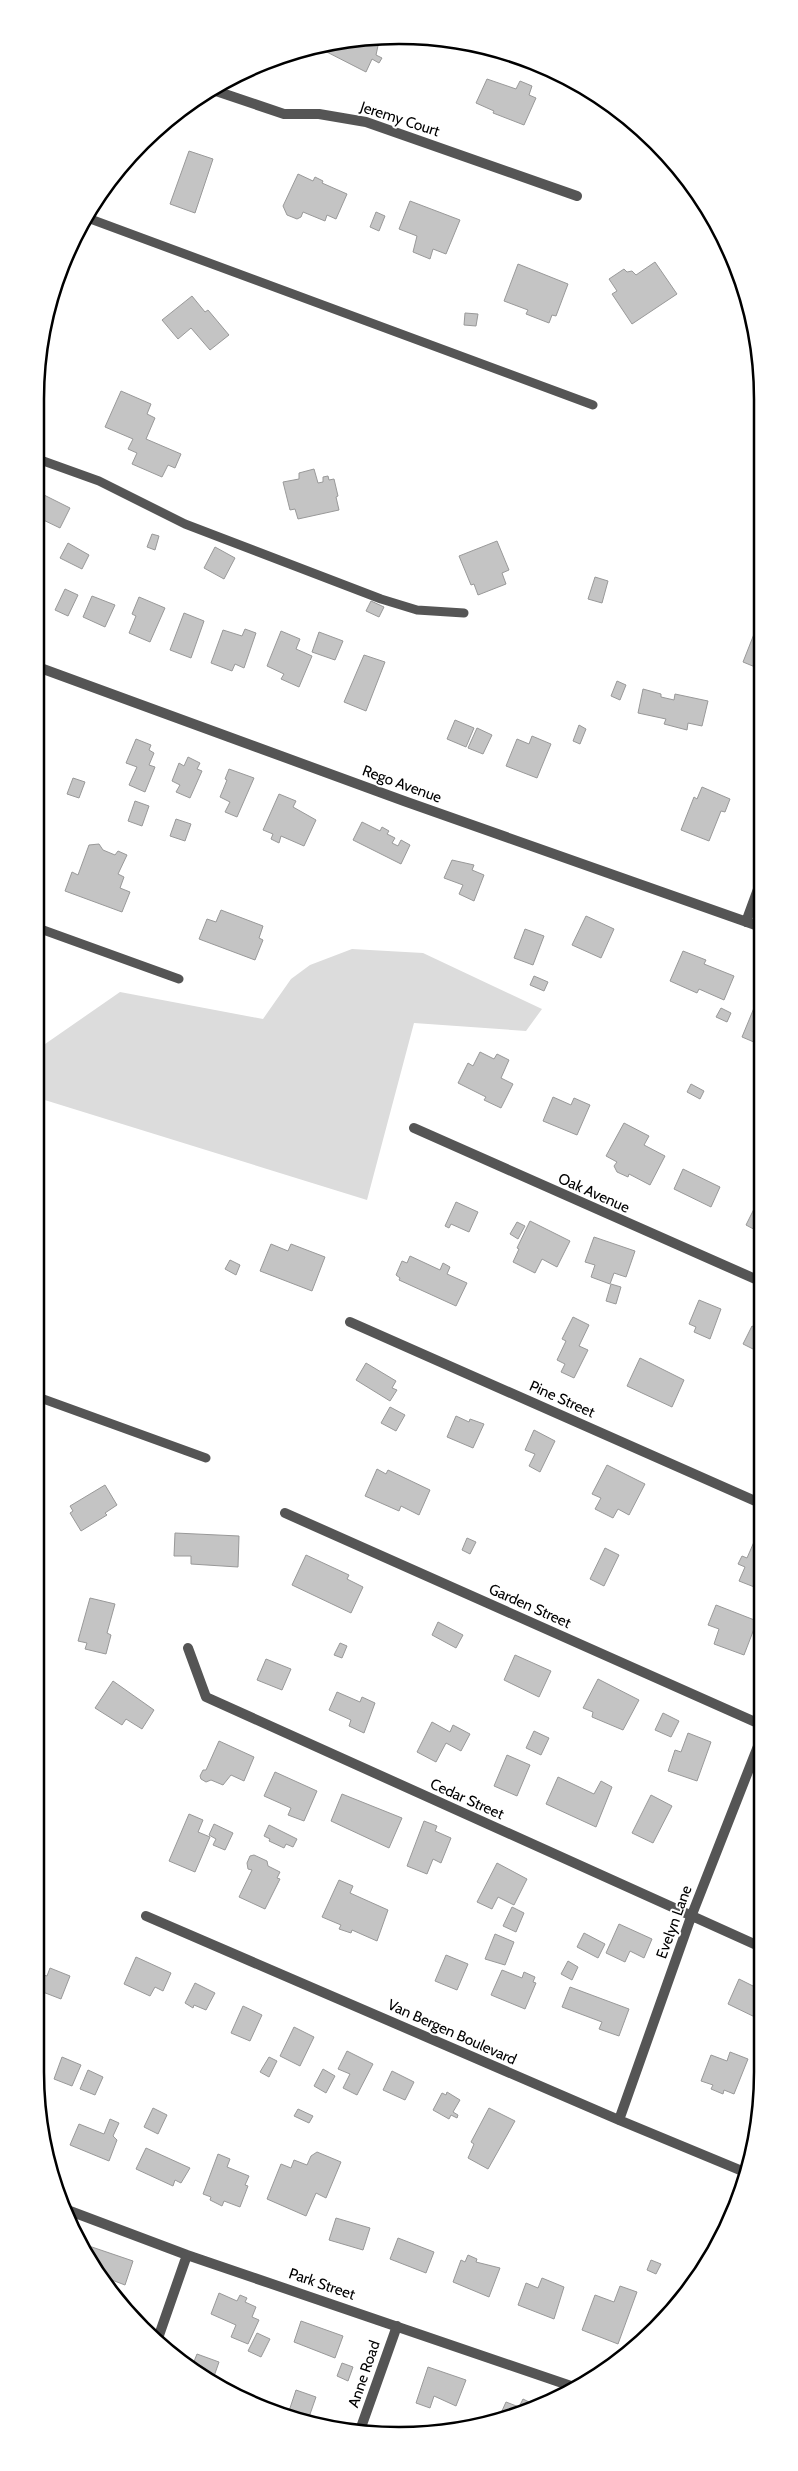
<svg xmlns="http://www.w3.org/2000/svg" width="798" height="2471" font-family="Cabin,sans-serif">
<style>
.green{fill:#dcdcdc}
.building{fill:#c4c4c4;stroke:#999}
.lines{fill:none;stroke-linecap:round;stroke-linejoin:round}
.lane{stroke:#555;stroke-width:9}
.street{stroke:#555;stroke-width:10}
.labels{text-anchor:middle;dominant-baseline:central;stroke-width:4;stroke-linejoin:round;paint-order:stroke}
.street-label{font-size:15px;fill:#000;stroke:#fff}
.rim{fill:none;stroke:#000;stroke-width:2.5}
</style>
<rect width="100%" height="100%" fill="#fff"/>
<path class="green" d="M 352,949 L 423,953 L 542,1009 L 526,1031 L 414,1023 L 367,1200 L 35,1097 L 35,1051 L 120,992 L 263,1019 L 291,979 L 310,965 Z"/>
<path class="building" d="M 371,38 L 379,41 L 376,55 L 382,58 L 379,63 L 372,59 L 366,72 L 319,48 L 321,44 L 328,42 Z
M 487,79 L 516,89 L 520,81 L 532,86 L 529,95 L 536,98 L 524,125 L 493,113 L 494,111 L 476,103 Z
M 189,151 L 213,159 L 195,213 L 170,204 Z
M 298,174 L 313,181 L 315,177 L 323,181 L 322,183 L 347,194 L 336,219 L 327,215 L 325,221 L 303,212 L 301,217 L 297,219 L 287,215 L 283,206 Z
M 410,201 L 460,220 L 446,254 L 433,249 L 430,259 L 413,252 L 417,236 L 399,229 Z
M 376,212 L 385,216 L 379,231 L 370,227 Z
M 655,262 L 677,294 L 632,324 L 612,294 L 617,291 L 609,279 L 624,269 L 627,272 L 632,271 L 636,275 Z
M 518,264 L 568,284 L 556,316 L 552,315 L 549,323 L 526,314 L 528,310 L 504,301 Z
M 192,296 L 205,312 L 208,310 L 229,335 L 210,350 L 191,328 L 178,339 L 162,320 Z
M 465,313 L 478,314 L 476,326 L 464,325 Z
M 121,391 L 151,404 L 147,414 L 155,418 L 146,439 L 181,454 L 175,468 L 168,465 L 162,477 L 132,464 L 137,453 L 128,449 L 133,439 L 105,427 Z
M 314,469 L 318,483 L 323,482 L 323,477 L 328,476 L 329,480 L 334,479 L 338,496 L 336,497 L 339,510 L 298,519 L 295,509 L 290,510 L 283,482 L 299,479 L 299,473 Z
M 36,491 L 70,508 L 60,528 L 35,516 Z
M 152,534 L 159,536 L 155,550 L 147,547 Z
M 35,538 L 43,542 L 35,559 Z
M 497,541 L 509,570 L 502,573 L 506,584 L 478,595 L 474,584 L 471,585 L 459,556 Z
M 68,543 L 89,555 L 82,569 L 60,558 Z
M 215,547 L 235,558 L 224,579 L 204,568 Z
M 595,577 L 608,581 L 602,603 L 588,599 Z
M 65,589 L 78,595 L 68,616 L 55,610 Z
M 92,596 L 115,605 L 105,627 L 83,617 Z
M 139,597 L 165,608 L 150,642 L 129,633 L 136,616 L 132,614 Z
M 371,601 L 384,607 L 379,617 L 366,611 Z
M 184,613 L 204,621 L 191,658 L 170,650 Z
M 760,625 L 760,669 L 743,662 L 756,629 L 758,630 Z
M 245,629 L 256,633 L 244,668 L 235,664 L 232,671 L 211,663 L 223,630 L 242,636 Z
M 281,631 L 300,639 L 296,649 L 312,656 L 299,687 L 281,679 L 284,674 L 267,666 Z
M 319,632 L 343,641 L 335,660 L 312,652 Z
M 364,655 L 385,662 L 366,711 L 344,702 Z
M 617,681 L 626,685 L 620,700 L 611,696 Z
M 643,689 L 661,694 L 661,697 L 674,700 L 675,694 L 708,701 L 702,726 L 688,723 L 687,730 L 664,724 L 666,719 L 638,713 Z
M 455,720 L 474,728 L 466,747 L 447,739 Z
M 579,725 L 586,729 L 580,744 L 573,741 Z
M 477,728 L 492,735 L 483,754 L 468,748 Z
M 532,736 L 551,744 L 537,778 L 506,766 L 517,739 L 529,744 Z
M 136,739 L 151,745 L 149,750 L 154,753 L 149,765 L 155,767 L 145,792 L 129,785 L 137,767 L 126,763 Z
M 188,757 L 200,763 L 197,769 L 202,771 L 190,798 L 176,792 L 180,785 L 172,781 L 179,763 L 184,766 Z
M 229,769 L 254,778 L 237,817 L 225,812 L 230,802 L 220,797 L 227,780 L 225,779 Z
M 73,778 L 85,782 L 79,798 L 67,794 Z
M 702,787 L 730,799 L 725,812 L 721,811 L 709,841 L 681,830 L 694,797 L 697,799 Z
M 279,794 L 296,801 L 293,807 L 316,820 L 304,846 L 281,836 L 279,843 L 271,839 L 273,834 L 263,830 Z
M 135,801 L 149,806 L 142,826 L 128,821 Z
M 176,819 L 191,824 L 185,841 L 170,836 Z
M 362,822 L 380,831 L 382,827 L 389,831 L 387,834 L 395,838 L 392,843 L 398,846 L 401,840 L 410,845 L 401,864 L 353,840 Z
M 99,844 L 103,850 L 115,855 L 118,851 L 127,855 L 118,874 L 124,877 L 120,888 L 130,892 L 122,912 L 65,891 L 72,872 L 78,875 L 89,845 Z
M 452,860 L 474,865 L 472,870 L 484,875 L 474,901 L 459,894 L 463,885 L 444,878 Z
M 221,910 L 263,926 L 259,938 L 263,940 L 255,960 L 199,939 L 207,919 L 216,922 Z
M 586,916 L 614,929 L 601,958 L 572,945 Z
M 525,929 L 544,936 L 533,965 L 514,958 Z
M 683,951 L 706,960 L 704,964 L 734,976 L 724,1000 L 699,989 L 697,993 L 670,981 Z
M 534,976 L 548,982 L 544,991 L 530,985 Z
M 761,991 L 761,1045 L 742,1037 Z
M 721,1008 L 731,1013 L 727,1022 L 716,1017 Z
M 480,1052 L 494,1059 L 497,1054 L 509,1060 L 501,1078 L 513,1084 L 501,1108 L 484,1100 L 486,1097 L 458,1083 L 468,1063 L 473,1066 Z
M 691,1084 L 704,1091 L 700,1099 L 687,1092 Z
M 553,1097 L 571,1105 L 574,1098 L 590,1105 L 577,1135 L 543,1121 Z
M 624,1123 L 649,1136 L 644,1145 L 665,1156 L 650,1185 L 629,1174 L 628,1177 L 617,1172 L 614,1166 L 617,1162 L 606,1156 Z
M 683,1169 L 720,1187 L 711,1207 L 674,1189 Z
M 761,1195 L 761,1233 L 746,1225 Z
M 456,1202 L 478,1212 L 469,1232 L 451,1224 L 449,1228 L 445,1226 Z
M 530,1221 L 570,1241 L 557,1267 L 542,1259 L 535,1273 L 513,1262 L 519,1249 L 517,1248 Z
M 517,1222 L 525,1226 L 518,1239 L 510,1234 Z
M 594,1237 L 635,1251 L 626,1277 L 614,1273 L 610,1284 L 591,1277 L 595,1265 L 585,1262 Z
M 271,1244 L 288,1251 L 291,1244 L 325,1257 L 312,1291 L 260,1271 Z
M 410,1256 L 440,1270 L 443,1263 L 450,1267 L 447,1274 L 467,1283 L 456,1306 L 399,1280 L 400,1278 L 396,1275 L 402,1261 L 407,1263 Z
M 230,1260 L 240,1265 L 236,1275 L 225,1269 Z
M 611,1284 L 621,1287 L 616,1304 L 606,1301 Z
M 699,1300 L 721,1309 L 710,1339 L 694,1332 L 696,1327 L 689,1324 Z
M 573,1317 L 589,1325 L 579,1346 L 588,1350 L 574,1378 L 561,1372 L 565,1364 L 557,1360 L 566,1341 L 562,1339 Z
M 752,1326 L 762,1331 L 762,1361 L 760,1360 L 761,1356 L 756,1354 L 757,1351 L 743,1344 Z
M 640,1358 L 684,1380 L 672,1407 L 627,1386 Z
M 366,1363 L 396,1381 L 392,1388 L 397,1390 L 390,1401 L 356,1380 Z
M 390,1407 L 405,1415 L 396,1431 L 381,1423 Z
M 456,1416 L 469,1422 L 470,1419 L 484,1424 L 473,1448 L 447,1437 Z
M 534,1430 L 555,1441 L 540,1472 L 529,1466 L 535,1454 L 525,1450 Z
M 607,1465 L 645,1484 L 629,1515 L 618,1509 L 613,1518 L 595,1509 L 601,1498 L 592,1494 Z
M 377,1469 L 386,1474 L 388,1470 L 430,1490 L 419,1515 L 401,1506 L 399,1511 L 365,1496 Z
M 105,1485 L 117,1505 L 105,1513 L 107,1515 L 81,1531 L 70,1513 L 73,1511 L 70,1506 Z
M 175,1533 L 239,1536 L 238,1567 L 191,1564 L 191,1556 L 174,1556 Z
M 757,1535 L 762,1537 L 762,1590 L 739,1581 L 745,1567 L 738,1564 L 742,1556 L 747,1558 Z
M 467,1538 L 476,1542 L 470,1554 L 462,1550 Z
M 605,1548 L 619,1555 L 604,1586 L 590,1579 Z
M 306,1555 L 349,1575 L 347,1579 L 363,1587 L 351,1613 L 292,1585 Z
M 90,1598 L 115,1604 L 107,1633 L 111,1635 L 106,1654 L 85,1649 L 87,1643 L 78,1641 Z
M 716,1605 L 757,1621 L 744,1655 L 714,1644 L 719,1629 L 708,1625 Z
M 438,1622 L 463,1635 L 456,1648 L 432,1635 Z
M 340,1643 L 347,1646 L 342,1658 L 334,1655 Z
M 515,1655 L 551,1671 L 539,1697 L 504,1680 Z
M 266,1659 L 291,1669 L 282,1690 L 257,1680 Z
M 598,1679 L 639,1700 L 623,1730 L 592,1717 L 593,1712 L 583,1708 Z
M 113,1681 L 154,1710 L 142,1729 L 126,1719 L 122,1725 L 95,1708 Z
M 337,1692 L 360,1702 L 362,1697 L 375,1703 L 364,1733 L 349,1726 L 351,1720 L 329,1710 Z
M 663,1713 L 679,1721 L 671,1737 L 655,1730 Z
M 432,1722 L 450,1732 L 453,1725 L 470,1734 L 461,1751 L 446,1743 L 436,1762 L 417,1752 Z
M 534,1731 L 549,1738 L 541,1755 L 526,1748 Z
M 688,1733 L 711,1742 L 697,1781 L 668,1771 L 675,1750 L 681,1752 Z
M 219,1741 L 254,1757 L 244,1781 L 231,1775 L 223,1785 L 211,1780 L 206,1782 L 201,1779 L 200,1776 L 203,1770 L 206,1770 Z
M 507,1755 L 530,1765 L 517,1796 L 494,1786 Z
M 275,1772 L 317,1791 L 304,1821 L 288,1815 L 291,1808 L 264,1796 Z
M 558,1777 L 594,1794 L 601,1781 L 612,1787 L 596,1827 L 546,1804 Z
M 342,1794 L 402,1818 L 389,1848 L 331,1821 Z
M 651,1795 L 672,1806 L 653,1843 L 632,1833 Z
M 189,1814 L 203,1820 L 198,1832 L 210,1837 L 195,1872 L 169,1861 Z
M 424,1821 L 437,1826 L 435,1831 L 451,1838 L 441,1863 L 433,1859 L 427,1874 L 407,1866 Z
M 214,1824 L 233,1833 L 225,1850 L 213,1845 L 216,1839 L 209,1835 Z
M 269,1825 L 297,1839 L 293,1847 L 286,1844 L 284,1848 L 269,1841 L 270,1839 L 264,1836 Z
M 254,1855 L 267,1861 L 268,1866 L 280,1872 L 277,1878 L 280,1879 L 265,1909 L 239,1897 L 252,1870 L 248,1869 L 247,1863 L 250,1856 Z
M 497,1863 L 527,1879 L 514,1905 L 498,1897 L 492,1909 L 477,1902 Z
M 339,1880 L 353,1886 L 350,1893 L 388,1910 L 377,1941 L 352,1930 L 351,1933 L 339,1929 L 341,1925 L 322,1917 Z
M 512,1907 L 524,1913 L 516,1932 L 503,1926 Z
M 619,1924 L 652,1939 L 644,1958 L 630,1951 L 625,1962 L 606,1953 Z
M 584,1933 L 605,1944 L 598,1958 L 577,1947 Z
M 495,1934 L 514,1942 L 505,1965 L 485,1959 Z
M 446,1955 L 468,1964 L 457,1990 L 435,1981 Z
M 136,1957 L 171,1973 L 163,1991 L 155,1987 L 150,1996 L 124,1984 Z
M 35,1960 L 44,1963 L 40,1974 L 47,1976 L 50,1968 L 70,1976 L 61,1999 L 35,1989 Z
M 568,1961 L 578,1967 L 572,1980 L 561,1974 Z
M 502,1970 L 522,1978 L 524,1972 L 535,1977 L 533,1982 L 536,1983 L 525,2009 L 491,1995 Z
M 739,1979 L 755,1987 L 757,1983 L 763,1986 L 761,1989 L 763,1990 L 763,2012 L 759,2019 L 728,2004 Z
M 195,1983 L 215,1993 L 206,2010 L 194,2005 L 193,2008 L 185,2003 Z
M 570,1987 L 629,2009 L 619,2036 L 599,2029 L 602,2022 L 562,2007 Z
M 243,2006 L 262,2015 L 250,2041 L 231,2033 Z
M 294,2027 L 314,2037 L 300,2066 L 280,2056 Z
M 347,2051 L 373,2064 L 357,2095 L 343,2088 L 350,2074 L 338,2069 Z
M 730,2052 L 748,2059 L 734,2094 L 724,2090 L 723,2094 L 711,2089 L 713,2085 L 701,2081 L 711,2055 L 727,2061 Z
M 62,2057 L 81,2065 L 72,2086 L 54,2079 Z
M 269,2057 L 277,2061 L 269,2077 L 260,2072 Z
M 323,2069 L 335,2076 L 326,2093 L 314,2086 Z
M 88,2070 L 103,2077 L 95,2095 L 80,2089 Z
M 392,2071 L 414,2082 L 405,2100 L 383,2090 Z
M 447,2092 L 460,2100 L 453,2112 L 458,2115 L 457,2118 L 451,2115 L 449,2119 L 433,2110 L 442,2093 L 446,2095 Z
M 761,2094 L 759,2115 L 753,2113 Z
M 153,2108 L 167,2115 L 158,2134 L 144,2127 Z
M 489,2108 L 515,2121 L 488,2169 L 468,2158 L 474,2144 L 471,2142 Z
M 298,2109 L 313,2116 L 309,2123 L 294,2116 Z
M 110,2119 L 119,2123 L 113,2136 L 117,2140 L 109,2161 L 70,2145 L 79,2124 L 104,2134 Z
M 146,2148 L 190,2168 L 181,2183 L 175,2180 L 173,2186 L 136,2169 Z
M 317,2152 L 341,2162 L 326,2198 L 316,2193 L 306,2216 L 267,2199 L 281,2164 L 291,2168 L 294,2160 L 307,2165 L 311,2156 Z
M 218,2154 L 230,2159 L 227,2167 L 249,2176 L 245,2185 L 248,2186 L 240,2207 L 224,2201 L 222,2206 L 210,2200 L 211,2197 L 203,2194 Z
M 336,2218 L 370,2228 L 363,2250 L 329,2240 Z
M 398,2238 L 434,2252 L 426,2273 L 390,2259 Z
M 83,2244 L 133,2261 L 125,2285 L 104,2277 Z
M 468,2255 L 477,2259 L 476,2262 L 500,2268 L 489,2297 L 453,2282 L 461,2260 L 465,2262 Z
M 651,2260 L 661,2264 L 656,2274 L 647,2270 Z
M 542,2278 L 564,2287 L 554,2319 L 518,2305 L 526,2283 L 538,2288 Z
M 620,2286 L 637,2292 L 618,2344 L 582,2330 L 595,2295 L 614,2302 Z
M 219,2293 L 237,2301 L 240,2295 L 247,2298 L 245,2302 L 256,2307 L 252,2317 L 259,2320 L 248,2344 L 231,2337 L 236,2325 L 211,2314 Z
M 301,2321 L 343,2336 L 335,2358 L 294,2342 Z
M 257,2333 L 270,2339 L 261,2357 L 248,2351 Z
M 197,2354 L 219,2362 L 212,2382 L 191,2369 Z
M 342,2363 L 353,2367 L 348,2381 L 337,2376 Z
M 428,2367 L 466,2380 L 456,2406 L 434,2396 L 430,2408 L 416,2403 Z
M 296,2390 L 316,2397 L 308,2420 L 288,2414 Z
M 523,2399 L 535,2405 L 497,2422 L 506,2402 L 519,2407 Z
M 406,2429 L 421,2435 L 404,2435 Z"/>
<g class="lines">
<path class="lane" d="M 85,217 L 593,405
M 35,458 L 99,481 L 185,524 L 381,599 L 417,610 L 464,613
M 35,927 L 179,979
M 35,1396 L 206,1458"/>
<path class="street" d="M 210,89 L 284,114 L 319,114 L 366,122 L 577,196
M 35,666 L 404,801 L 761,927
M 746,922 L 761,881
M 414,1128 L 762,1282
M 350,1322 L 762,1504
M 285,1513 L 762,1725
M 188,1648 L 206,1697 L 763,1948
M 146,1916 L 619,2120 L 747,2173
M 619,2120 L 691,1917 L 762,1736
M 62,2208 L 187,2255 L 574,2387
M 157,2341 L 187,2255
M 359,2433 L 397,2326"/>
</g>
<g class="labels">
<g class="street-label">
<text transform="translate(400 119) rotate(18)">Jeremy Court</text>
<text transform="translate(402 784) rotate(20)">Rego Avenue</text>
<text transform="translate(594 1193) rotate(24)">Oak Avenue</text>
<text transform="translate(562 1399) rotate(24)">Pine Street</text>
<text transform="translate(530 1606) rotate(24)">Garden Street</text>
<text transform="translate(467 1799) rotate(24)">Cedar Street</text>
<text transform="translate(674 1922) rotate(-70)">Evelyn Lane</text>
<text transform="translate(452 2032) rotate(24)">Van Bergen Boulevard</text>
<text transform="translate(322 2284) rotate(19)">Park Street</text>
<text transform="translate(364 2374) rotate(-71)">Anne Road</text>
</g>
</g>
<path d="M0 0H798V2471H0ZM399 44H399A355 355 0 0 1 754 399V2072A355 355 0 0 1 399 2427H399A355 355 0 0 1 44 2072V399A355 355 0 0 1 399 44Z" fill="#fff" fill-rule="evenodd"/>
<path class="rim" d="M399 44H399A355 355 0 0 1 754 399V2072A355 355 0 0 1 399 2427H399A355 355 0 0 1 44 2072V399A355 355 0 0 1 399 44Z"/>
</svg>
